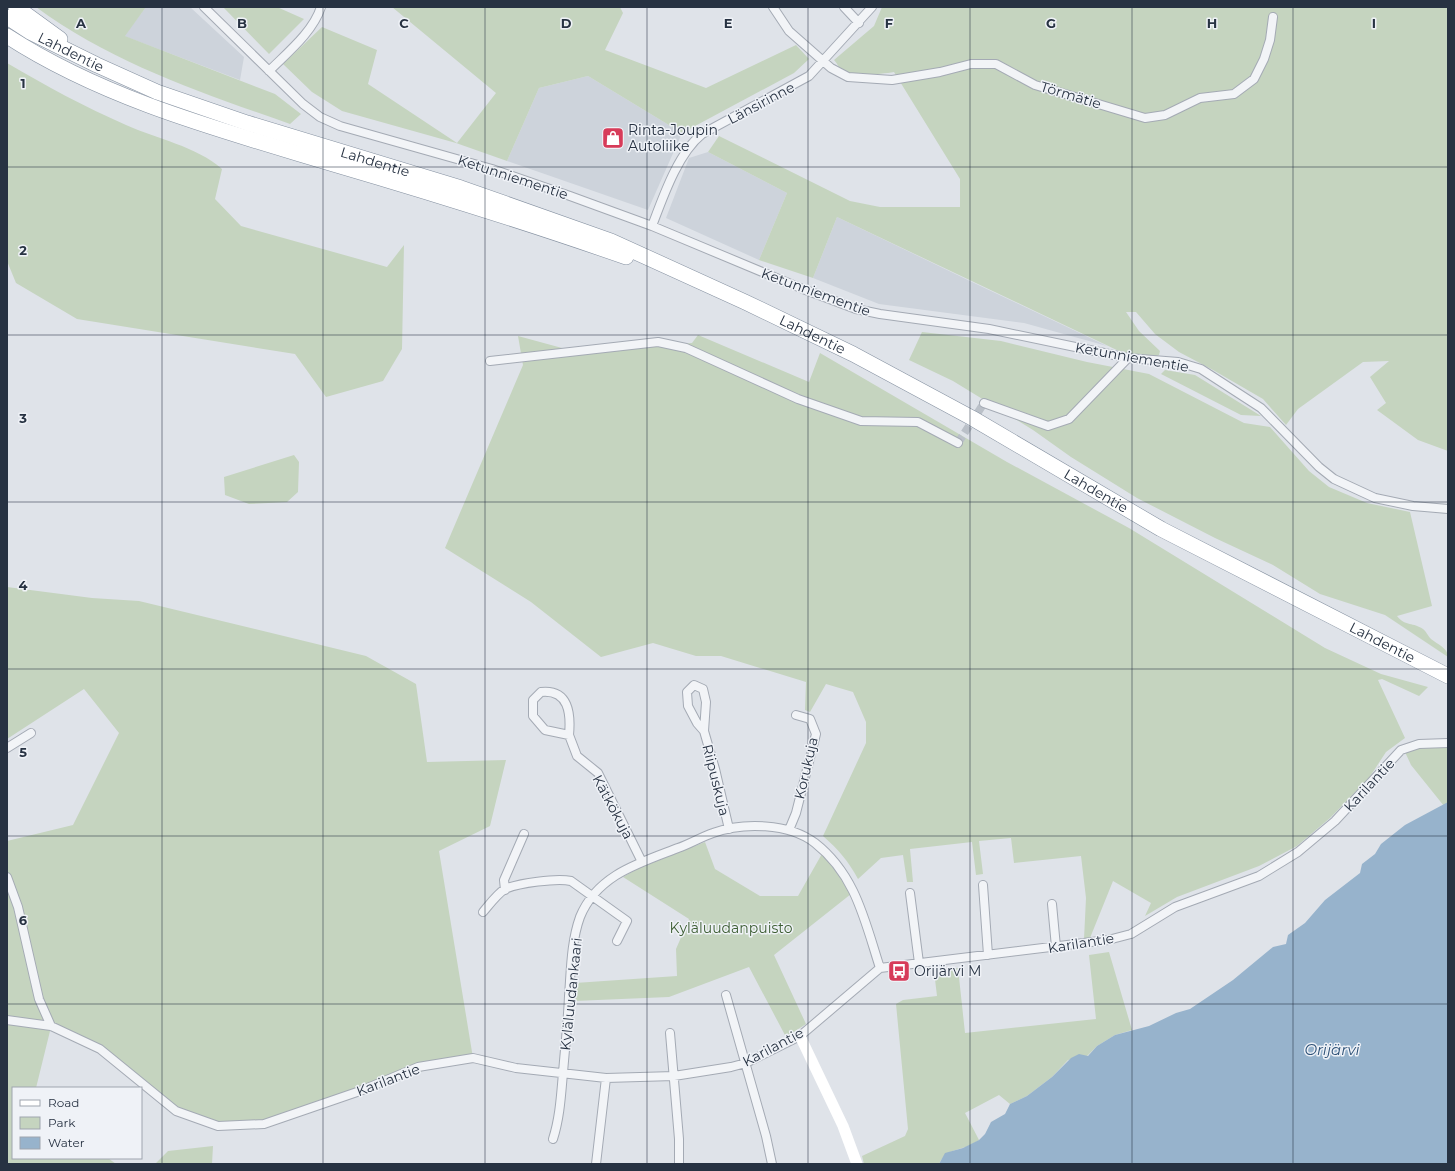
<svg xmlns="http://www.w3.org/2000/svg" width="1455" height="1171" font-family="Montserrat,sans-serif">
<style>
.built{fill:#cdd3db}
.green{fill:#c5d4bf}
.water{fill:#97b3cc}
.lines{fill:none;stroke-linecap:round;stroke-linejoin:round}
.street-tunnel{stroke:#bac0c8;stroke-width:8;stroke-dasharray:8 4;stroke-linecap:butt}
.street-casing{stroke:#a4aab4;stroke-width:10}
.highway-casing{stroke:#8591a1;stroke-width:16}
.street{stroke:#f2f4f7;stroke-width:8}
.secondary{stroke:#fff;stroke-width:11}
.highway{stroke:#fff;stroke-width:15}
.grid{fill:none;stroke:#273242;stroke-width:1;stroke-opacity:0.55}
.labels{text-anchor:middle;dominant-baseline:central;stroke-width:3;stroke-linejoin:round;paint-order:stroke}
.street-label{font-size:14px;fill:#273242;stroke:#eff2f7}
.poi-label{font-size:14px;fill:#273242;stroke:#eff2f7;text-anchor:start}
.park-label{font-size:14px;fill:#3d5e33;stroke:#eff2f7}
.water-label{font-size:15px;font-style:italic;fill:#2e5278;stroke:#eff2f7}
.grid-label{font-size:13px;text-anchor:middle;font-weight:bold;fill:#273242;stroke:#eff2f7;stroke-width:3;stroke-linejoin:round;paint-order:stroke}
</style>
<rect width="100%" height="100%" fill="#dfe3e9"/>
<path class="built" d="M 146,7 L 190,7 L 244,57 L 240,80 L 124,36 Z
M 588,76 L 682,133 L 648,210 L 507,161 L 539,88 Z
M 708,152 L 787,193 L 759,260 L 666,218 L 689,158 Z
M 837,217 L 972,282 L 1107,346 L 1024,323 L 879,304 L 813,278 Z"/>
<path class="green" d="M 36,7 L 146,7 L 125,36 L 275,94 L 301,114 L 290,124 C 202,93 112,63 36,7 Z
M 223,7 L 277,7 L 304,19 L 269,54 Z
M 392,7 L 620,7 L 623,13 L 605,50 L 706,88 L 796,45 L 809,59 L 794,73 L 682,133 L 588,76 L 539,88 L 507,161 L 456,143 L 342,111 L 312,92 L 283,64 L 322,27 L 377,50 L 368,84 L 457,143 L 496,93 Z
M 882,7 L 1448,7 L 1448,451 L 1418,440 L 1377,410 L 1386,403 L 1370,377 L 1389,361 L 1363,362 L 1298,409 L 1286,425 L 1263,399 L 1213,370 L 1179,352 L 1155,334 L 1136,312 L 1126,312 L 1139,331 L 1160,351 L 1159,355 L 1154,357 L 1123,353 L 837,217 L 813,278 L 759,260 L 787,193 L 708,152 L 719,136 L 850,201 L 880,207 L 960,207 L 960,179 L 894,72 C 881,74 853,78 842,70 C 839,68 837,63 834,60 L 874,26 Z
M 7,63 C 46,86 85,107 126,125 C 157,139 196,146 222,169 L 215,199 L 241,226 L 387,267 L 404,245 L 402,349 L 383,381 L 326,397 L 295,354 L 77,319 L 16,283 L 7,261 Z
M 922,332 L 1001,341 L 1087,362 L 1149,374 L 1244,423 L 1270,427 L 1309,471 L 1329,487 L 1367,503 L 1410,512 L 1432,606 L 1397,616 C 1406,627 1413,622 1423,629 C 1426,631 1428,636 1431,639 C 1437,644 1448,648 1448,657 L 1385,615 L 1320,594 L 1273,565 L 1215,538 L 1137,498 L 1071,457 L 1033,430 L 953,381 L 909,360 Z
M 698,335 L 809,382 L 820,353 L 1007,462 L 1129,528 L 1325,648 L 1381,674 L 1428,687 L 1419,696 L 1382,679 L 1378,680 L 1405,738 L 1386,752 L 1369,778 L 1330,818 L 1297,846 L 1259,866 L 1177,897 L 1145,916 L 1151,903 L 1113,881 L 1090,938 L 1084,939 L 1086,898 L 1081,856 L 1014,863 L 1011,838 L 979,841 L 983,874 L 976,875 L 972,842 L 910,849 L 913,882 L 907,882 L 903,855 L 881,858 L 858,879 C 849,862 838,849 823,836 L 866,743 L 866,722 L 853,692 L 826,684 L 810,712 L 805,710 L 806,682 L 721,656 L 696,656 L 653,643 L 601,657 L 531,602 L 445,548 L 523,365 L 518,336 L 573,351 L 692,343 Z
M 1165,370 L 1195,375 L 1261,416 L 1241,415 L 1161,374 Z
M 294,455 L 299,462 L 298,492 L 287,502 L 249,504 L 225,495 L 224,477 Z
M 7,587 L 92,598 L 139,601 L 366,656 L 416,684 L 427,762 L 506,760 L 490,826 L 439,851 L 473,1058 L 419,1072 L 264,1124 L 218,1126 L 176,1111 L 100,1049 L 51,1027 L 36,1088 L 13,1088 L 13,1158 L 108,1158 L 116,1164 L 7,1164 L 7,841 L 73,825 L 119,733 L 84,689 L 7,739 Z
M 1415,748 L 1448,748 L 1448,802 L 1444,806 L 1411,765 L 1405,752 Z
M 705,842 L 715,869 L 760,896 L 798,896 L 823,852 L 831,860 L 851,894 L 774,955 L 806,1024 L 786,1037 L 749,967 L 669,997 L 574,1001 L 575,983 L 677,976 L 676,949 L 689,919 L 623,877 L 639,868 Z
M 1109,952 L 1132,1030 L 1115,1035 L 1097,1046 L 1087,1056 L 1068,1060 L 1052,1077 L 1027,1096 L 1010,1104 L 999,1095 L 965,1113 L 979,1140 C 974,1143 968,1147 962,1148 C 950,1152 945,1152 939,1164 L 864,1164 L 862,1156 L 905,1136 L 908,1129 L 896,1004 L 903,1000 L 937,996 L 934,971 L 958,968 L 965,1033 L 1096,1019 L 1089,955 Z
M 213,1146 L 212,1164 L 155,1164 L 168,1151 Z"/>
<path class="water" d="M 1448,802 L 1448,1164 L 939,1164 L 945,1153 L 963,1148 L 979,1140 L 985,1134 L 991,1122 L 1005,1114 L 1010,1104 L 1027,1096 L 1052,1077 L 1071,1058 L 1079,1054 L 1088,1056 L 1097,1046 L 1115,1035 L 1149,1026 L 1176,1013 L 1190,1009 L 1233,980 L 1273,947 L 1286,944 L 1288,935 L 1305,923 L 1325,900 L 1360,873 L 1362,864 L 1375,854 L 1381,844 L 1405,825 Z"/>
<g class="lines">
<path class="street-tunnel" d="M 958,443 L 984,403"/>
<g class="street-casing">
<path id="street" d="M 204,7 L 303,104 L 320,117 L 340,126 L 492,169 L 570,196 L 652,226 L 803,289 L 856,309 L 880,314 L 989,329 L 1128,358 L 1178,362 L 1201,369 L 1261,408 L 1319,467 L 1334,479 L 1375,498 L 1413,506 L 1448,509
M 773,7 L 789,31 L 831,68 L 848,77 L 892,80 L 940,72 L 971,64 L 996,64 L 1035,85 L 1145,118 L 1165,115 L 1200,98 L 1234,94 L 1254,79 L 1264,59 L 1270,40 L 1273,17
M 844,7 L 859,23
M 269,71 C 287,53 313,32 321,7
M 652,226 C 663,197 678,153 702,134 L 809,76 L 872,7
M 490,361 L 658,342 L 686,348 L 798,399 L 861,421 L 918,422 L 958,443
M 984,403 L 1048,426 L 1069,419 L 1128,358
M 704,731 L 706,702 L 703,689 L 694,685 L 687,692 L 688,706 L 697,723 L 704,731 L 715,769 L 729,829
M 569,735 C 571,714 569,689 541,692 L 533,700 L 533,716 L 545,730 L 569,735 L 577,756 L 598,773 L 642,862
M 7,748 L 31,733
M 789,830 L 796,813 L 816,734 L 810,719 L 796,715
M 7,877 L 18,907 L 39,999 L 51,1026
M 983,885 L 988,955
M 505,890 L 504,880 L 524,834
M 910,893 L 919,963
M 1052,904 L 1056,947
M 483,912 C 489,905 497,894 505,889 C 518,883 557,878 571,881 L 627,921 L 617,941
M 726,995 L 766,1136 L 772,1164
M 7,1020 L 51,1026 L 100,1049 L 176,1111 L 218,1126 L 264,1124 L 360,1091 L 418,1067 L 473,1058 L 516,1068 L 606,1078 L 674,1076 L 731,1067 L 746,1063 L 800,1036 L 880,968 L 1108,940 L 1131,934 L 1175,907 L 1259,876 L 1298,852 L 1335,821 L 1401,750 L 1419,744 L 1448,743
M 670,1033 L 679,1139 L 679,1164
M 553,1139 C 560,1117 561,1095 563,1073 C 565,1047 568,1022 569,996 C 571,970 571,942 580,917 C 597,875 639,863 678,848 C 690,844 701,837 713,833 C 743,822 789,823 815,843 C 856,875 865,922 880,968
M 596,1164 L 606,1078"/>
</g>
<g class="highway-casing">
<g id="highway">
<path d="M 16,7 L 60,39"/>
<path id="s1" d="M 7,17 L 30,32 L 97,65 L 157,92 L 247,123 L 461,188 L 611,241 L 745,302 L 853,354 L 972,418 L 1161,529 L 1448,676"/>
<path d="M 7,36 C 104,99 220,130 330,163 C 429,192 529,223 626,257"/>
</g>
</g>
<use href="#street" class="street"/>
<path class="secondary" d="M 800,1036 L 843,1126 L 857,1164"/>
<use href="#highway" class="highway"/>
</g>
<path class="grid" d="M 162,7 L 162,1164M 323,7 L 323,1164M 485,7 L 485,1164M 647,7 L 647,1164M 808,7 L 808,1164M 970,7 L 970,1164M 1132,7 L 1132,1164M 1293,7 L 1293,1164M 7,167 L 1448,167M 7,335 L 1448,335M 7,502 L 1448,502M 7,669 L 1448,669M 7,836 L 1448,836M 7,1004 L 1448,1004"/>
<defs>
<g id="shop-square" transform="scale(1.15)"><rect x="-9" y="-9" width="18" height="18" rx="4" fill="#d73b59" stroke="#eff2f7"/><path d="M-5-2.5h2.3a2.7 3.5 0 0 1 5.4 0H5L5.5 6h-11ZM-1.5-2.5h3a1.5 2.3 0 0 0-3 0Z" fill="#fff"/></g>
<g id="bus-square" transform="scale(1.15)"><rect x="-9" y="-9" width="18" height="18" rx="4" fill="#d73b59" stroke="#eff2f7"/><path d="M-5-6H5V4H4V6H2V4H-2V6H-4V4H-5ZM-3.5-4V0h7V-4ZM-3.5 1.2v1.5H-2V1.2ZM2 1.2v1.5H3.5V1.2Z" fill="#fff"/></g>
</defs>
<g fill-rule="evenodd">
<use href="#shop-square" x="613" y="138"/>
<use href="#bus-square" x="899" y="971"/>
</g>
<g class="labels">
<g class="street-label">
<text stroke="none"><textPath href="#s1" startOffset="73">Lahdentie</textPath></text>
<text transform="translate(1071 95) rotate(17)">Törmätie</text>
<text transform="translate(761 103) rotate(-28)">Länsirinne</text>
<text stroke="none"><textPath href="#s1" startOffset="397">Lahdentie</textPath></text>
<text transform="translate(513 177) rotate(18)">Ketunniementie</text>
<text transform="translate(816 292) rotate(20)">Ketunniementie</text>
<text stroke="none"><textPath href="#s1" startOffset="868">Lahdentie</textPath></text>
<text transform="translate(1132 357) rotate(10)">Ketunniementie</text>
<text stroke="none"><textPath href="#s1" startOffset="1192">Lahdentie</textPath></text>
<text stroke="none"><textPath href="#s1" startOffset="1516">Lahdentie</textPath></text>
<text transform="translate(806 768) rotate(-77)">Korukuja</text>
<text transform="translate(716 780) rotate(76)">Riipuskuja</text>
<text transform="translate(1369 785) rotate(-47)">Karilantie</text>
<text transform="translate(613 807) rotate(62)">Kätkökuja</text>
<text transform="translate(1081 943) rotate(-9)">Karilantie</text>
<text transform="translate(571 994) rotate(-84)">Kyläluudankaari</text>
<text transform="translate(773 1047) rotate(-28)">Karilantie</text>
<text transform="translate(388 1080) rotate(-21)">Karilantie</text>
</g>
<g class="poi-label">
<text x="628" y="130">Rinta-Joupin<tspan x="628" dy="16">Autoliike</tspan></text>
<text x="914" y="971">Orijärvi M</text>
</g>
<g class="park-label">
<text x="731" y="928">Kyläluudanpuisto</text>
</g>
<g class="water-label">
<text x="1332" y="1049">Orijärvi</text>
</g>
</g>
<g class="grid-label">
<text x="81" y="28">A</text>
<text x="242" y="28">B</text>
<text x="404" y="28">C</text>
<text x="566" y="28">D</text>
<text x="728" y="28">E</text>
<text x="889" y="28">F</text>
<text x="1051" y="28">G</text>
<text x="1212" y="28">H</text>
<text x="1374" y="28">I</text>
<text x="23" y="88">1</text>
<text x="23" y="255">2</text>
<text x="23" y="423">3</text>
<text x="23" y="590">4</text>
<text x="23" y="757">5</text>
<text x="23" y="925">6</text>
</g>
<rect width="1455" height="1171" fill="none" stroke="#273242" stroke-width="16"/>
<rect x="12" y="1087" width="130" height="72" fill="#eff2f7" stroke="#9fa5af"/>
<rect x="20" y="1100" width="20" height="6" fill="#ffffff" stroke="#9fa5af"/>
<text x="48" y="1107" font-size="12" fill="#273242">Road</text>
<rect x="20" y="1117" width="20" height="12" fill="#c5d4bf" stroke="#9fa5af"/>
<text x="48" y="1127" font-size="12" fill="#273242">Park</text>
<rect x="20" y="1137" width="20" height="12" fill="#97b3cc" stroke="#9fa5af"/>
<text x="48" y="1147" font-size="12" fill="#273242">Water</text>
</svg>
